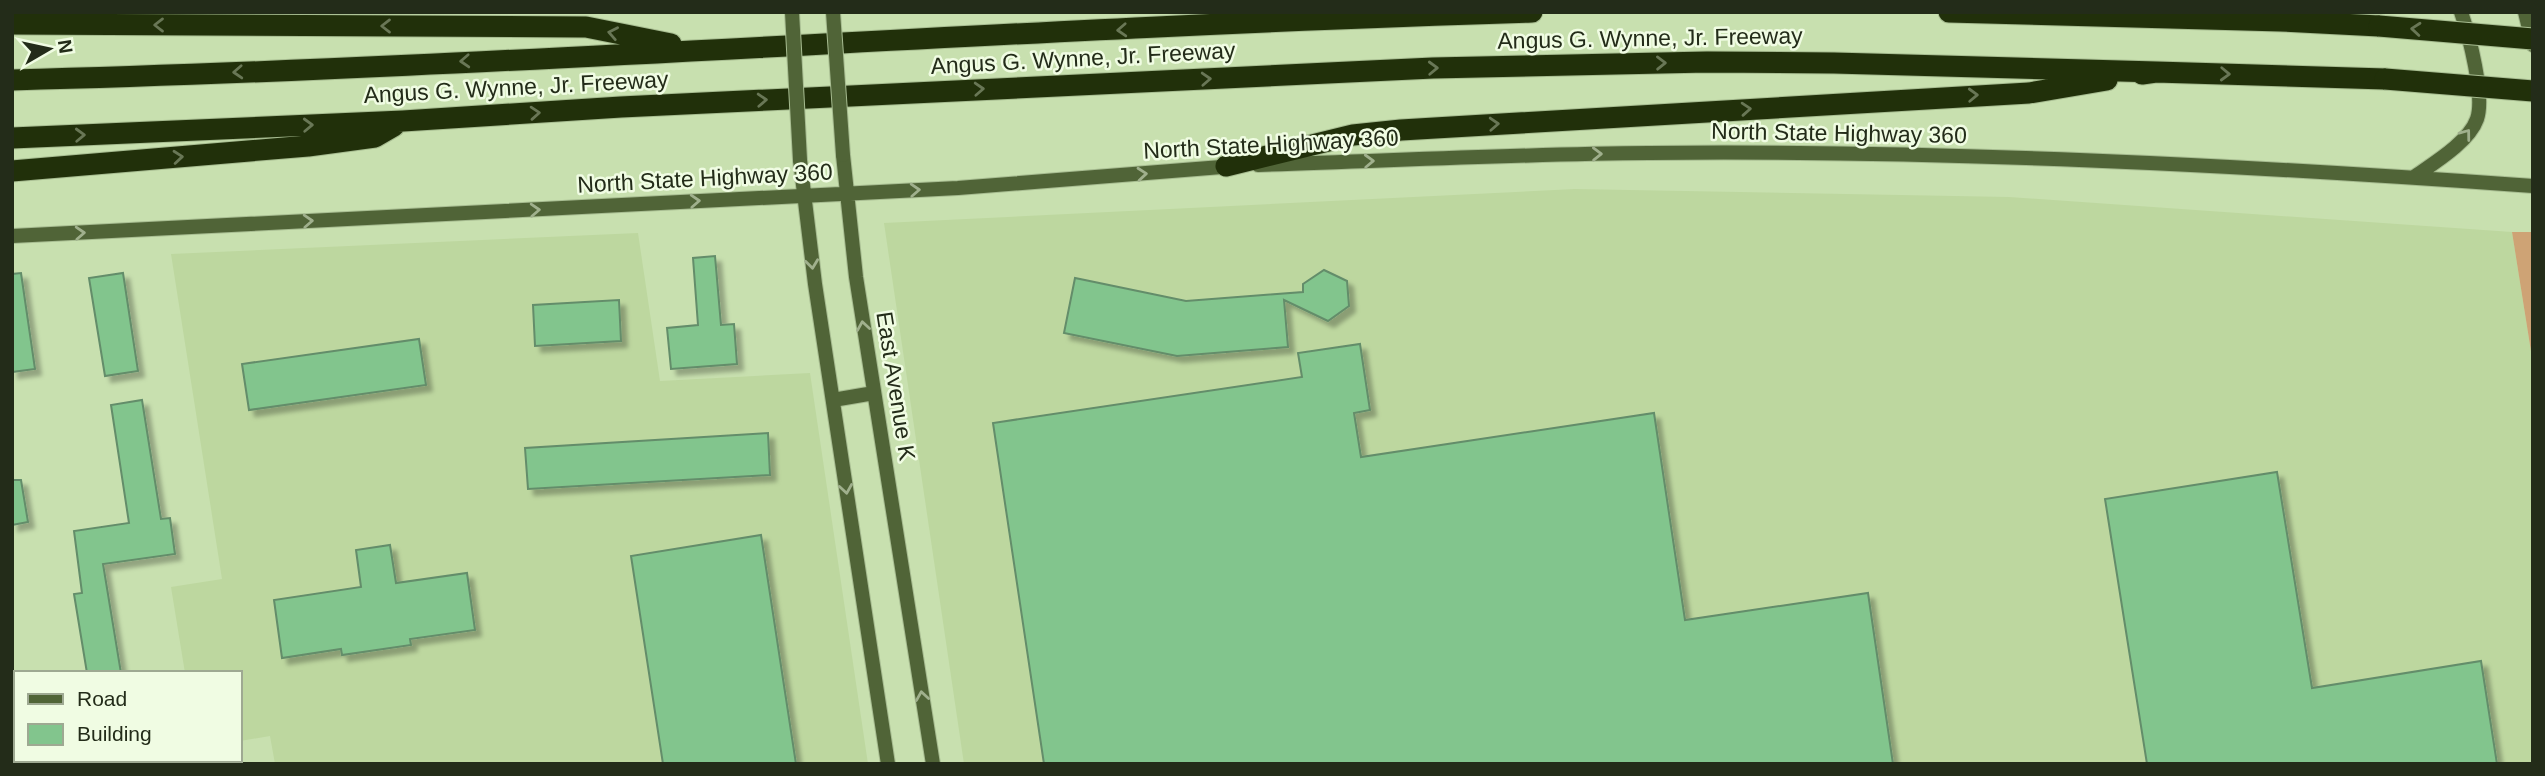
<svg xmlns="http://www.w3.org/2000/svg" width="2545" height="776" font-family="Arial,sans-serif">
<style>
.built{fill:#bdd79f}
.green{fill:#cea375}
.building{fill:#82c58d;stroke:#648d6a;stroke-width:2;filter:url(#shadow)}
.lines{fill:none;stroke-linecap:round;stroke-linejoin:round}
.secondary-casing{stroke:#a7bc91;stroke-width:16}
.highway-casing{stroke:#a7bc91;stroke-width:23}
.secondary{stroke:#506437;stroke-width:14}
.highway{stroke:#21300a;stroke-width:21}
.secondary-bridge-casing{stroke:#a7bc91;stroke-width:16;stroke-linecap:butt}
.highway-bridge-casing{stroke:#a7bc91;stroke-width:23;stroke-linecap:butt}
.secondary-bridge{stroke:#506437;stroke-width:14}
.highway-bridge{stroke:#21300a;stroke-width:21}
.oneway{stroke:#697756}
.oneway2{stroke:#a0b08d}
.labels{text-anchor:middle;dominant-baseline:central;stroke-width:5;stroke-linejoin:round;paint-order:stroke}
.street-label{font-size:23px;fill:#232c19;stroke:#f0fce3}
</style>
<defs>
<filter id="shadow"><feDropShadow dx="6" dy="6" stdDeviation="2" flood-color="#0004"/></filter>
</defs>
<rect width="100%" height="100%" fill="#c8e0af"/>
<path class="built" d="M 1575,189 L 2009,197 L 2512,232 L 2533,364 L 2533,764 L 964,764 L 884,223 Z
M 638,233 L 660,381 L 810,373 L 868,764 L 275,764 L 270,736 L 240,741 L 240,673 L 185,673 L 171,587 L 222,579 L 171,254 Z"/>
<path class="green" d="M 2512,232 L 2533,232 L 2533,364 Z"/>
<path class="building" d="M 715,256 L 721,325 L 734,324 L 737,364 L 671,369 L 667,328 L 698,325 L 693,258 Z
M 1324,270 L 1347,281 L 1349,306 L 1328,321 L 1284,300 L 1288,347 L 1177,356 L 1064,333 L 1075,278 L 1186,301 L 1303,292 L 1303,284 Z
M 21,273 L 35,369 L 12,372 L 12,274 Z
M 123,273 L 138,371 L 105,376 L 89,278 Z
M 619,300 L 621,341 L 535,346 L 533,305 Z
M 419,339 L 426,385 L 249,410 L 242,364 Z
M 1360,344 L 1370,410 L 1354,413 L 1361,457 L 1654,413 L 1685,620 L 1868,593 L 1893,764 L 1044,764 L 993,423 L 1302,377 L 1298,353 Z
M 142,400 L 161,519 L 170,518 L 175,554 L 103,564 L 121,673 L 87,673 L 74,594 L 82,593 L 74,531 L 129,523 L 111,405 Z
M 768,433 L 770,475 L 528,489 L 525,448 Z
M 2277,472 L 2312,688 L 2481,661 L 2497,764 L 2147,764 L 2105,499 Z
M 12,480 L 21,480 L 28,522 L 12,525 Z
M 761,535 L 796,764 L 663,764 L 631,556 Z
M 390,545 L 396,583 L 467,573 L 475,630 L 410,639 L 411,645 L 342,655 L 341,649 L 282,658 L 274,600 L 361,587 L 356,550 Z"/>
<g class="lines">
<g class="secondary-casing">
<path id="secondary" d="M 2525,12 L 2533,45
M 843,155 L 856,277 L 933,764
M 800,160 L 815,284 L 888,764
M 1258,165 C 1388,161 1518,154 1649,153 C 1943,150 2239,165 2533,186
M 2414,177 C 2434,163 2469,142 2477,119 C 2485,96 2469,35 2461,12
M 12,236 L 958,188 L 1234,166
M 833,400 L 874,393"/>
</g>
<g class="highway-casing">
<path id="highway" d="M 1949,12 L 2281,21
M 2268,17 L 2281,21 L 2379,26
M 12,24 L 586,27 L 671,44
M 2142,74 L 2156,72 L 2385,79
M 12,80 C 519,67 1026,27 1532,12
M 12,138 L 403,121 L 621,107 L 1433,68 L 1707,62 L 1834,63 L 2156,72
M 1226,166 L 1353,135 L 1401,130 L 2029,93 L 2107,80
M 12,171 L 308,146 L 375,137 L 394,126"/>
</g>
<use href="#secondary" class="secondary"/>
<use href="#highway" class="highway"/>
<g class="secondary-bridge-casing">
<path id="secondary-bridge" d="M 792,12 L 800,160
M 833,12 L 843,155"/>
</g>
<g class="highway-bridge-casing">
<path id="highway-bridge" d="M 2379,26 L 2533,39
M 2385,79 L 2533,91"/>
</g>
<use href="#secondary-bridge" class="secondary-bridge"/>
<use href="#highway-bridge" class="highway-bridge"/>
</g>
<defs><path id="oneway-chevron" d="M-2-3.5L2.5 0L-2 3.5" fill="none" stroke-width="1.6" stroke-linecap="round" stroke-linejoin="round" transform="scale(1.75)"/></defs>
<g class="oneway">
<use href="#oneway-chevron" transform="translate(159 25) rotate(-180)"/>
<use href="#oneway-chevron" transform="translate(386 26) rotate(-180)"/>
<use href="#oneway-chevron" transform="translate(2416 29) rotate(-175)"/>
<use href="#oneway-chevron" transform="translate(1122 30) rotate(177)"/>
<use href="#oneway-chevron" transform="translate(613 33) rotate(-169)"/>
<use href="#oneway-chevron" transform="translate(465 61) rotate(177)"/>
<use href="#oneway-chevron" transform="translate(1661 63) rotate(-1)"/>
<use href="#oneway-chevron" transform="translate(1433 68) rotate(-2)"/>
<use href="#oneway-chevron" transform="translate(238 72) rotate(177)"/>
<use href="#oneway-chevron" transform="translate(2225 74) rotate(2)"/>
<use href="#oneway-chevron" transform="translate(1206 79) rotate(-3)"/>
<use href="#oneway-chevron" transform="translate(979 89) rotate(-3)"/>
<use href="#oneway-chevron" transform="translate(1973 95) rotate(-2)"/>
<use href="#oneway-chevron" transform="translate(762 100) rotate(-3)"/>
<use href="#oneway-chevron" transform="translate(1746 109) rotate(-4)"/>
<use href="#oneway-chevron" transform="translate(535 113) rotate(-4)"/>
<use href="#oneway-chevron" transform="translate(1494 124) rotate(-3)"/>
<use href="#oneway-chevron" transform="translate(308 125) rotate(-2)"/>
<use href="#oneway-chevron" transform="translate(80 135) rotate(-2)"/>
<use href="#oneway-chevron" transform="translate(178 157) rotate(-5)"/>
</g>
<g class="oneway2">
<use href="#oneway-chevron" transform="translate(2466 134) rotate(-53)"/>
<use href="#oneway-chevron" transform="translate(1597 154) rotate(-1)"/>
<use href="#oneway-chevron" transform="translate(1369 161) rotate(-2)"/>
<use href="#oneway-chevron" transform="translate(1142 174) rotate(-5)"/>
<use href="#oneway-chevron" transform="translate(915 190) rotate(-3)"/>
<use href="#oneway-chevron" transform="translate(695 201) rotate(-3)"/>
<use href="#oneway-chevron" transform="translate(535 210) rotate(-3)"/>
<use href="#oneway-chevron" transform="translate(308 221) rotate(-3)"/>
<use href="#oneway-chevron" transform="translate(80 233) rotate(-3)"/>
<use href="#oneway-chevron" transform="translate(812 264) rotate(83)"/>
<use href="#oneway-chevron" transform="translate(863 326) rotate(-99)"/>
<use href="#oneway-chevron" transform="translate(846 489) rotate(81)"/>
<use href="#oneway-chevron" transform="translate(922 696) rotate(-99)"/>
</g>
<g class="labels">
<g class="street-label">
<text transform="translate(1650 38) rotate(-1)">Angus G. Wynne, Jr. Freeway</text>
<text transform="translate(1083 58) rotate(-3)">Angus G. Wynne, Jr. Freeway</text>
<text transform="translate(516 87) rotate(-3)">Angus G. Wynne, Jr. Freeway</text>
<text transform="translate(1839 133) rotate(1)">North State Highway 360</text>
<text transform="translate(1271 144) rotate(-3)">North State Highway 360</text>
<text transform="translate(705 178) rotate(-3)">North State Highway 360</text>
<text transform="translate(896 386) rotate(81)">East Avenue K</text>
</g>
</g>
<rect width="2545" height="776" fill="none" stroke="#232c19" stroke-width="28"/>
<rect x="14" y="671" width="228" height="91" fill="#f0fce3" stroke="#9ea992" stroke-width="2"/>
<rect x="28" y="694" width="35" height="10" fill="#506437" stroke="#9ea992" stroke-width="2"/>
<text x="77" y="706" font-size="21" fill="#232c19">Road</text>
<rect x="28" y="724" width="35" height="21" fill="#82c58d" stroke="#9ea992" stroke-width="2"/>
<text x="77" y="741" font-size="21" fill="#232c19">Building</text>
<g transform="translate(49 49) rotate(81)" stroke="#f0fce3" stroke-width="5" paint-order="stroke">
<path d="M0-5L12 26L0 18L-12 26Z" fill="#232c19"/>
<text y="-10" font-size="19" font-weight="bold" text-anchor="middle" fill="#232c19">N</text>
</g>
</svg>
